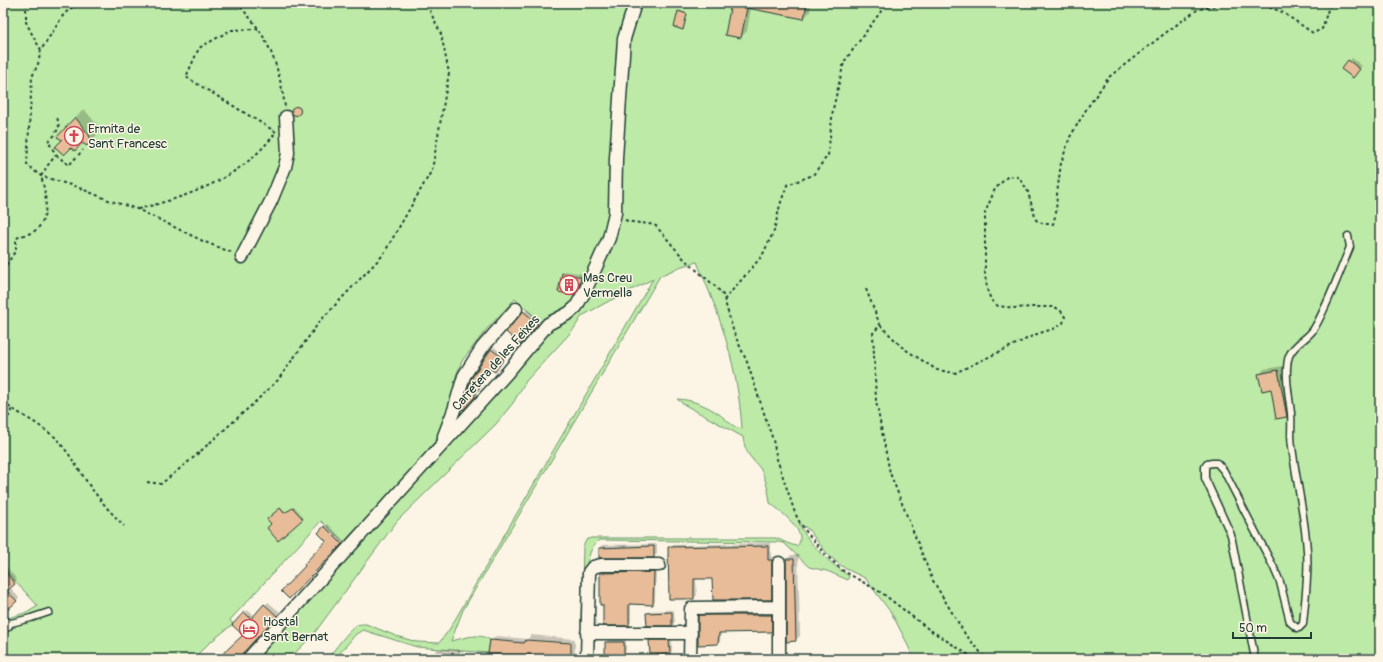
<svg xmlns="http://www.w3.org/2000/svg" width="1383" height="662" font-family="Pangolin,sans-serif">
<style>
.green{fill:#bdeaa7;stroke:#6e946e}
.shadow{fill:#0003}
.building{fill:#e8bc98;stroke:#1f3d34}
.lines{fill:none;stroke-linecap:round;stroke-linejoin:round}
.service-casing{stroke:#1f3d34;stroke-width:9}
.minor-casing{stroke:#1f3d34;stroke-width:15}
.path{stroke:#1f3d34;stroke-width:2;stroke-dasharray:3 3;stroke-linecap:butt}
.service{stroke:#fcf5e5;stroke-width:6}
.minor{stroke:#fcf5e5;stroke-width:12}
.labels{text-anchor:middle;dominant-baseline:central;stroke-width:3;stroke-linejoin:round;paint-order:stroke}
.poi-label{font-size:13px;fill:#1f3d34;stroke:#fcf5e5;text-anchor:start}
.street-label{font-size:13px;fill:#1f3d34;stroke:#fcf5e5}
</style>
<rect width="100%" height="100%" fill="#fcf5e5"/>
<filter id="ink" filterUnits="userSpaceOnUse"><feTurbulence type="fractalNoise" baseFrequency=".025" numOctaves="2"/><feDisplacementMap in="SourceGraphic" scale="8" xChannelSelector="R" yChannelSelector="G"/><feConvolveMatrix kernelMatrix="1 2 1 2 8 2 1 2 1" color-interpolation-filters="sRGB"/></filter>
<g filter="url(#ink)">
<path class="green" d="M 3,3 L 1380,3 L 1380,659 L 914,659 L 905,639 L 892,614 L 865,578 L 846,569 L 835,561 L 825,551 L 808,529 L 799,523 C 807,543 831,564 849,576 L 848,580 L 827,571 L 809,567 L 784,543 L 778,542 L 599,540 C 595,543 592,548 590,553 C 583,572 583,602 581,622 L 583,547 L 586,540 L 591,538 L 776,538 C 783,541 790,545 797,546 C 810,533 779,510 770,503 C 769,492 766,480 761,470 C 759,466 755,463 753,460 C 747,454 744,446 743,437 L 685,405 L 677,399 C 690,399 708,406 719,414 C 726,419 733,428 742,429 C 738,367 721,318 697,262 L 682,266 L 660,276 L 463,610 L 451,641 C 465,638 478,632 490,640 L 488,653 L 417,647 L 363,630 L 356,634 L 335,659 L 327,659 C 334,651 349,629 357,625 C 360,624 363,624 366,624 L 396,636 L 417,642 L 439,643 L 449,630 L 653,279 L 609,301 L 582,316 L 573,330 L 526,381 L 513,403 L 496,424 L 397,521 L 313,635 L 289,659 L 253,659 L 547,328 L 515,299 L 486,330 L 462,361 L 456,376 L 449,407 L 439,437 L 432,445 L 430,450 L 344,542 L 321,521 L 230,620 L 233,624 L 207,645 L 193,659 L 3,659 L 3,631 L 16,627 L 8,618 L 28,612 L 38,606 L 3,568 Z"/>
<path class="shadow" d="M 732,3 L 811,3 L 810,12 L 804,18 L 751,8 L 747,31 L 741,37 Z
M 680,11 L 687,13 L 684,28 L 679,12 Z
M 1352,58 L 1362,66 L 1355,74 L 1343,69 Z
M293 110a4 4 0 1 1 8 0a4 4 0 1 1-8 0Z
M 84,109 L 98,126 L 100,130 L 96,136 L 87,145 L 82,142 L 63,140 L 75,118 Z
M 565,271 L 583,274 L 581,283 L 574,294 L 563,273 Z
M 527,309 L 540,321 L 523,341 L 524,312 Z
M 494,347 L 506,356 L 497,368 L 491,368 L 476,393 L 477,394 L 463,408 L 492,350 Z
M 1283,366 L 1291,411 L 1286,416 L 1272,388 L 1260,374 L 1264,369 Z
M 295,507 L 303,517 L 278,539 L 273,524 L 268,519 L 281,508 L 286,513 Z
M 328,524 L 344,541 L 289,598 L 307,566 L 328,541 L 319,533 Z
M 770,543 L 771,557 L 775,557 L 774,596 L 771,599 L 713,578 L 696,578 L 697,595 L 694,598 L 669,547 L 672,545 Z
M 657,544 L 657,554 L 654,556 L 600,548 L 602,545 Z
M 791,555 L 798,555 L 800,636 L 795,640 L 787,560 Z
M 3,562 L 17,580 L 10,587 L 19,598 L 5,611 L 3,609 Z
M 656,570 L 655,601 L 653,604 L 631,603 L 631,622 L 629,624 L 601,573 L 604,571 Z
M 268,602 L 280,612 L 245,650 L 244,657 L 241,659 L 210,659 L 217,653 L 221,657 L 244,635 L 233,625 L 247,610 L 255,616 Z
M 674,610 L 675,622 L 672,624 L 648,624 L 647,613 L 650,611 Z
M 773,613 L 773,629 L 771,631 L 721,632 L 720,642 L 718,643 L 699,616 L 701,614 Z
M 531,635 L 575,639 L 575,659 L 533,659 L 533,654 L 491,641 L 496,636 L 528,639 Z
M 653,638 L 672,638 L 672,651 L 670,653 L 650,641 Z
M 609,640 L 626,640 L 626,651 L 623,654 L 606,643 Z
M 438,649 L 460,650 L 460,659 L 434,659 L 434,653 Z
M 1076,653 L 1088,659 L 1071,659 Z
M 822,654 L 845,658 L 845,659 L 817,659 Z"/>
<path class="building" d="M 731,3 L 807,3 L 804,19 L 747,8 L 741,38 L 725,35 Z
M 678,11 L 687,14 L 683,30 L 674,27 Z
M 1348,60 L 1360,69 L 1353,78 L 1341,69 Z
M291.5 111a4.5 4.5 0 1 1 9 0a4.5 4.5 0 1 1-9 0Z
M 75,117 L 89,135 L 91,140 L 87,146 L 82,143 L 75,151 L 71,148 L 64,155 L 55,147 L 62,140 L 57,137 Z
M 562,273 L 581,277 L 579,286 L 574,295 L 558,292 Z
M 523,311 L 538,324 L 520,345 L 506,332 Z
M 491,349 L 504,359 L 495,372 L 490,369 L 474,397 L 475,397 L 463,410 L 462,409 L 471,379 Z
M 1278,370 L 1287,417 L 1276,419 L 1271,389 L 1262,391 L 1258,374 Z
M 280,508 L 284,513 L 293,508 L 303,519 L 278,541 L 267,528 L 271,524 L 267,519 Z
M 324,526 L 342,544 L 289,599 L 281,591 L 305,566 L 304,564 L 326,541 L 318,533 Z
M 654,546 L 654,558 L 599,558 L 599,548 Z
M 721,546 L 721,547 L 768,546 L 768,560 L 772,560 L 772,600 L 713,600 L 712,579 L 694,579 L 694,599 L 669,599 L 668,547 Z
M 786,559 L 794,559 L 796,641 L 786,642 Z
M 3,569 L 15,584 L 7,591 L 17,601 L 3,614 Z
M 654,572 L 653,605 L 629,604 L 629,626 L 603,626 L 603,605 L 600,605 L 600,573 Z
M 264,604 L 277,616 L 242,654 L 241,659 L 217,659 L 243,635 L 232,625 L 244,612 L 251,619 Z
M 672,612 L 672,626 L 647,626 L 646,613 Z
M 698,615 L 772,615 L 772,632 L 719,633 L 718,644 L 698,645 Z
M 490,640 L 524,643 L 526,640 L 571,643 L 571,659 L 532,659 L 532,655 L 488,654 Z
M 649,640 L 669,640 L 670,654 L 650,655 Z
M 605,642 L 624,642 L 624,655 L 605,656 Z"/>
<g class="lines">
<g class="service-casing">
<path id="service" d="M 6,625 L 11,623 L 31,618 L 49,612
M 1255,659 L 1231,535 L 1205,478 L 1205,467 L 1207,464 L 1212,463 L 1217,463 L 1224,471 L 1274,568 L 1280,582 L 1290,622 L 1297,628 L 1299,628 L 1303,624 C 1305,599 1309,575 1307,551 C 1305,516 1296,481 1292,446 C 1290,435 1292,424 1291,413 C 1289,396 1284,372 1289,356 C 1295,342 1309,339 1315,327 C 1328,304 1338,276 1348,252 L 1350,247 L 1348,236"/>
</g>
<g class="minor-casing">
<path id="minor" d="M 242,257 L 271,201 L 285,167 L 288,153 L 286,117
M 444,441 L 444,436 L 454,410 L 464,376 L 482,348 L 516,309
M 779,563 L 779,659
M 3,622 L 6,625 L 3,626
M 587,633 L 691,633
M 248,659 L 507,373 L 548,324 L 569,313 L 576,307 L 586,289 L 609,238 L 615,213 L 616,158 L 624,39 L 635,3
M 587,659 L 589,572 L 593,567 L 601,565 L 659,565
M 690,659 L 691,609 L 693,608 L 779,607"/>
</g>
<path class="path" d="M 26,3 L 26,22 L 34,38 L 41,50
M 77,3 L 64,14 L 41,50 L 38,64 L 32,77 L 27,164 L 32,169 L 41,176 L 77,187 L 111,201 L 137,209 L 205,242 L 233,253
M 236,3 C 268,33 279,65 285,107
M 1258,3 L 1282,12 L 1313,33 L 1322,29 L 1330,3
M 258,29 L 231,30 L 199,48 L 186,77 L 276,132
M 56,155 L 69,165 L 83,150
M 138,209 C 191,196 242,178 276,132
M 625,220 C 635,224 646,222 656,226 L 685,260 L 716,287 L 723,295 L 734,333 L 747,362 L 773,440 L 777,459 L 795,513 L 800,523 L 808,534 L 826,555 L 842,570 L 882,593 L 927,628 L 975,659
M 3,270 L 16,250 L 16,239 C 20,235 27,235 33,232 C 51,221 46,193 41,176 L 48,165 L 56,155 L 48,141 L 54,136 L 59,127 L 57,116
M 866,289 L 880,325 L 873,333 L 876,401 L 890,473 L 932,579 L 965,634 L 986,659
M 724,300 L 762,256 L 774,231 L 780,205 L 787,185 L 813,175 L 828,155 L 833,109 L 844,62 L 887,3
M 880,325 L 903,348 L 937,370 L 955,373 L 1037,334 L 1056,328 L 1063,323 L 1065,317 L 1061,311 L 1055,307 L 1033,307 L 1015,308 L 998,306 L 992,301 L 988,293 L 985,275 L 985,213 L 995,189 L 1008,176 L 1018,177 L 1027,189 L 1036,220 L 1044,224 L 1053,224 L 1056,213 L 1057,194 L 1061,163 L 1070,137 L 1087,108 L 1109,77 L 1168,31 L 1197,10 L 1224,3
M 3,328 L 3,331
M 3,403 L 37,424 L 55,437 L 68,453 L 91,488 L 107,508 L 124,526
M 3,421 L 9,416 L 12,408
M 147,482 L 161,484 L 193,458 L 254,403 L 278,380 L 320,321 L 383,255 L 432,170 L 449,73 L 441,34 L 426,3"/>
<use href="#service" class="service"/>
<use href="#minor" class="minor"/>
</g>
</g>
<defs>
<g id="church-ring" transform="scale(1)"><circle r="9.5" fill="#fcf5e5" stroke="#d1495b" stroke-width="1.5"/><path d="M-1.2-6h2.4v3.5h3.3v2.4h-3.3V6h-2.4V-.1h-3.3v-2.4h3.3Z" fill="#d1495b"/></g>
<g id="building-ring" transform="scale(1)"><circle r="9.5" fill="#fcf5e5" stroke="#d1495b" stroke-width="1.5"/><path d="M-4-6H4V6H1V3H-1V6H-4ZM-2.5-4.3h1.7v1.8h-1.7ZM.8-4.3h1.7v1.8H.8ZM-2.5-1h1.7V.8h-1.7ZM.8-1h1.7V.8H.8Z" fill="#d1495b"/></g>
<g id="hotel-ring" transform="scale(1)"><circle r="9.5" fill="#fcf5e5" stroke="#d1495b" stroke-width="1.5"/><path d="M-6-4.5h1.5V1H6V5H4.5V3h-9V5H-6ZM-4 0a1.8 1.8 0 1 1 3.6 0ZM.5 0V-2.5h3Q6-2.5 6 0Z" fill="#d1495b"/></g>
</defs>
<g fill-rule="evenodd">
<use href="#church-ring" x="74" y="136"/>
<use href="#building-ring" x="569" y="285"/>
<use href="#hotel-ring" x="249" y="629"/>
</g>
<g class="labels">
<g class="poi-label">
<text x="88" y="129">Ermita de<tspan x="88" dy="15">Sant Francesc</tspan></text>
<text x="583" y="278">Mas Creu<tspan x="583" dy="15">Vermella</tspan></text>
<text x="263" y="622">Hostal<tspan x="263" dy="15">Sant Bernat</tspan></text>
</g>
<g class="street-label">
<text transform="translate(496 363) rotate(-48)">Carretera de les Feixes</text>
</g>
</g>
<rect width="1383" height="662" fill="none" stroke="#fcf5e5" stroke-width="16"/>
<rect x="8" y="8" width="1367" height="646" fill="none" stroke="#1f3d34" stroke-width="1.5" filter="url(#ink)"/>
<path d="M1233 632v6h78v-6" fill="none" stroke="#1f3d34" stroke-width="2"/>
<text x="1239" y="632" font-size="12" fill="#1f3d34" stroke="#fcf5e5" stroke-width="3" paint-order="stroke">50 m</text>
</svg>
